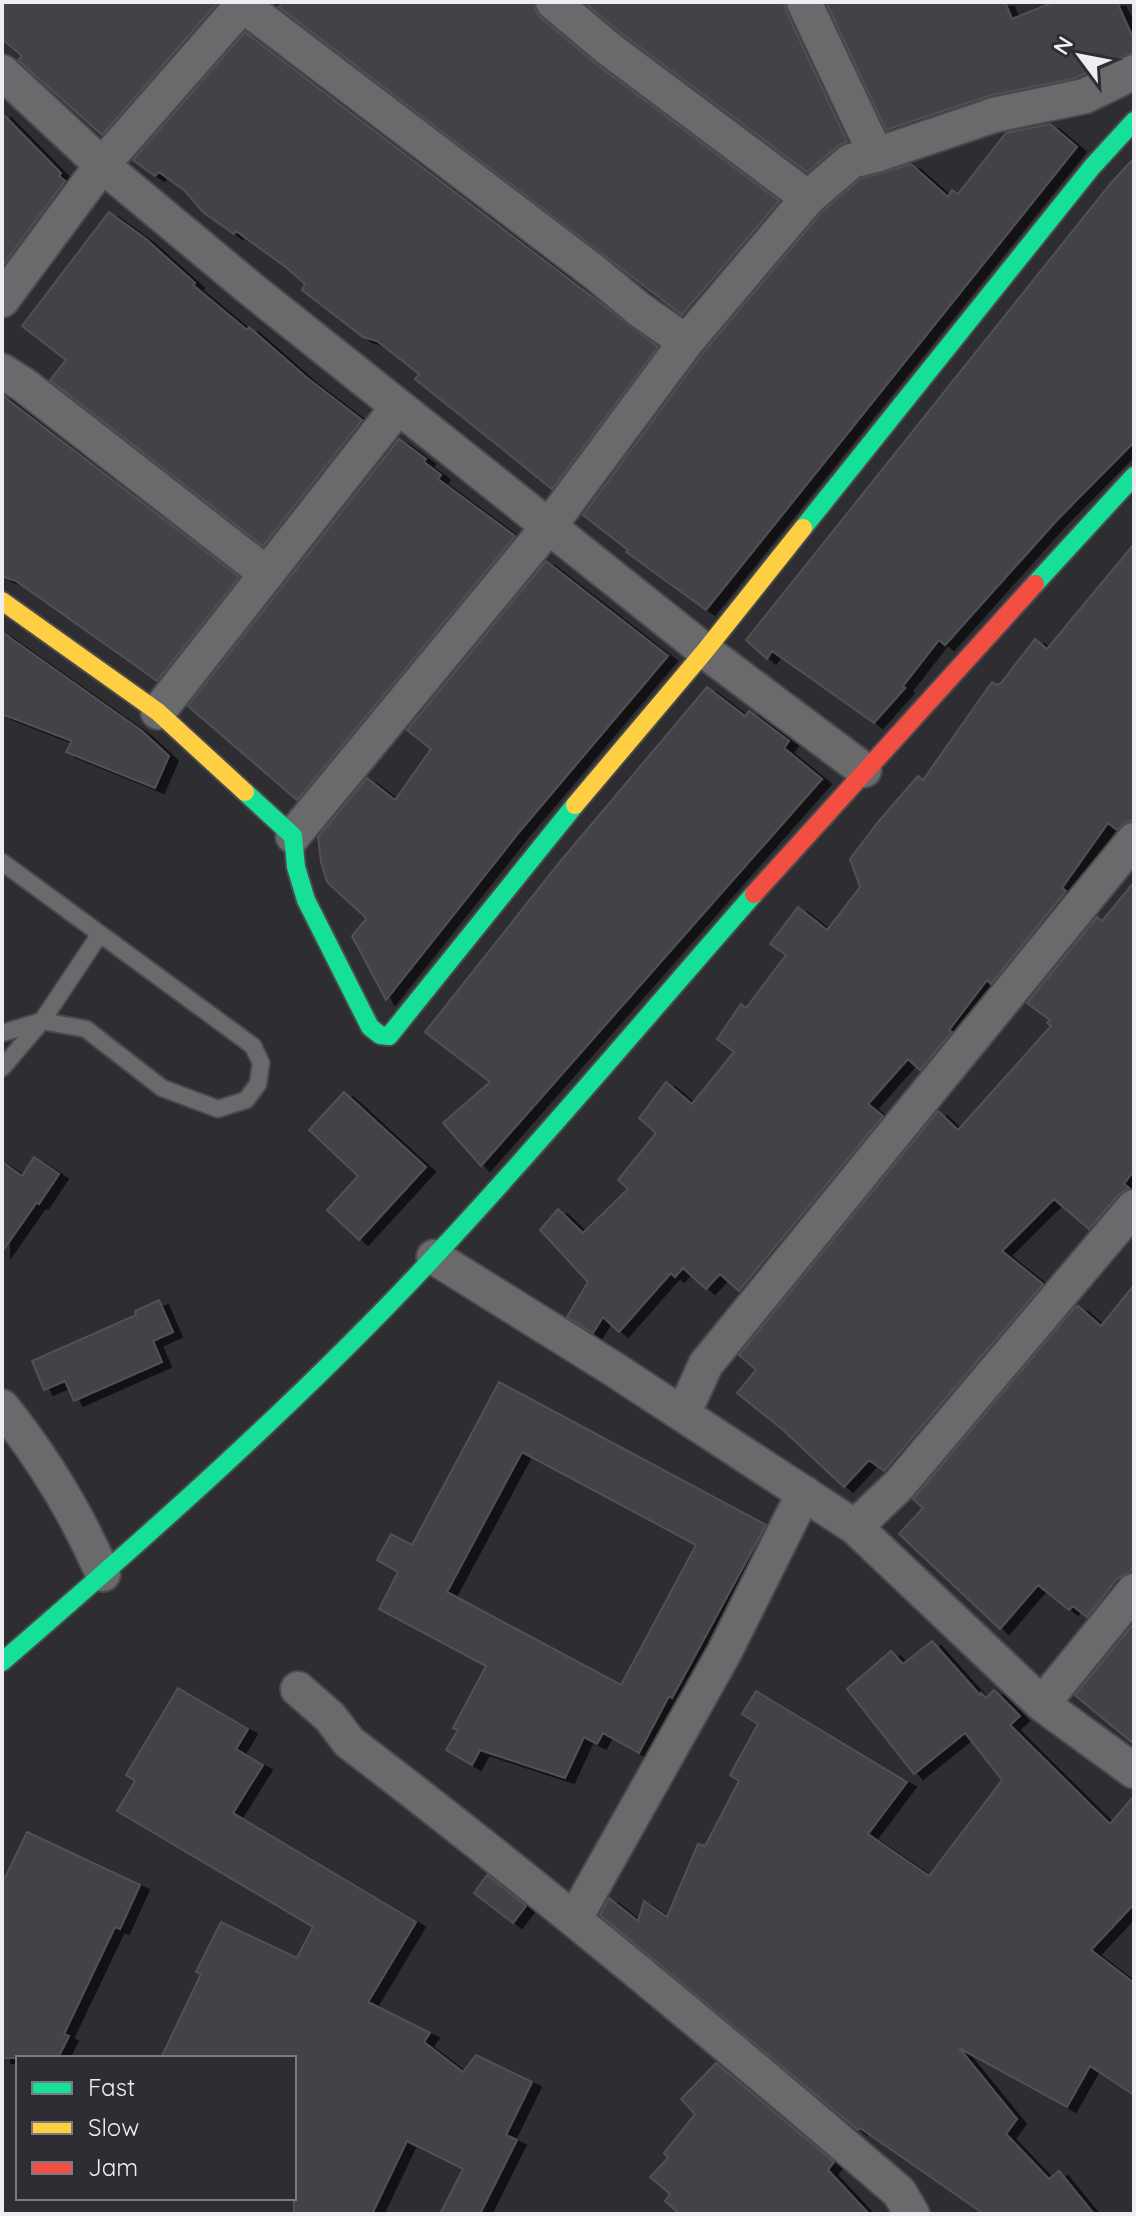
<svg xmlns="http://www.w3.org/2000/svg" width="1136" height="2216" font-family="Quicksand,sans-serif">
<style>
.building{fill:#434346;stroke:#515154;stroke-width:2;fill-rule:evenodd;filter:url(#shadow)}
.lines{fill:none;stroke-linecap:round;stroke-linejoin:round}
.lane-casing{stroke:#4a4a4d;stroke-width:20}
.street-casing{stroke:#4a4a4d;stroke-width:38}
.fast-casing{stroke:#4a4a4d;stroke-width:22}
.slow-casing{stroke:#4a4a4d;stroke-width:22}
.jam-casing{stroke:#4a4a4d;stroke-width:22}
.lane{stroke:#6a6a6c;stroke-width:16}
.street{stroke:#6a6a6c;stroke-width:34}
.fast{stroke:#16e098;stroke-width:18}
.slow{stroke:#ffcf43;stroke-width:18}
.jam{stroke:#f24e42;stroke-width:18}
</style>
<defs>
<filter id="shadow"><feDropShadow dx="9" dy="5" stdDeviation="0" flood-color="#0009"/></filter>
</defs>
<rect width="100%" height="100%" fill="#2e2e32"/>
<path class="building" d="M 2,2 L 218,2 L 102,135 L 18,60 L 22,56 L 2,39 Z
M 283,2 L 534,2 L 535,10 L 540,17 L 596,64 L 779,201 L 682,315 L 279,7 Z
M 584,2 L 784,2 L 786,11 L 847,141 L 838,146 L 807,172 L 621,33 Z
M 826,2 L 1005,2 L 1012,19 L 1054,2 L 1117,2 L 1134,40 L 1134,52 L 1075,78 L 988,96 L 886,130 Z
M 245,32 L 658,347 L 552,489 L 415,379 L 419,374 L 377,341 L 363,337 L 302,290 L 305,284 L 287,268 L 236,231 L 234,234 L 203,212 L 185,191 L 159,172 L 155,176 L 133,160 Z
M 2,113 L 61,173 L 59,176 L 65,181 L 2,266 Z
M 1050,124 L 1077,147 L 706,610 L 626,552 L 628,550 L 583,515 L 702,354 L 822,212 L 860,179 L 911,164 L 948,197 L 952,190 L 958,194 L 1006,133 Z
M 1134,158 L 1134,442 L 1057,520 L 945,645 L 939,640 L 903,686 L 905,688 L 874,723 L 772,651 L 767,659 L 746,640 L 1111,183 Z
M 109,212 L 146,239 L 195,283 L 193,285 L 247,330 L 249,327 L 306,377 L 362,420 L 263,546 L 50,380 L 66,360 L 22,326 Z
M 2,395 L 239,577 L 157,681 L 16,581 L 2,576 Z
M 399,439 L 426,459 L 424,462 L 441,475 L 438,479 L 515,536 L 297,800 L 188,706 Z
M 1134,544 L 1134,820 L 1126,822 L 1117,830 L 1108,823 L 1062,888 L 1066,891 L 991,984 L 987,980 L 949,1030 L 952,1032 L 920,1070 L 908,1059 L 868,1104 L 883,1116 L 739,1291 L 720,1274 L 706,1289 L 683,1268 L 675,1277 L 671,1273 L 619,1332 L 603,1317 L 593,1333 L 567,1317 L 588,1282 L 540,1230 L 558,1209 L 583,1233 L 628,1189 L 618,1180 L 656,1133 L 639,1118 L 666,1082 L 692,1104 L 734,1052 L 717,1039 L 741,1004 L 746,1008 L 786,955 L 770,944 L 798,907 L 827,930 L 860,887 L 850,859 L 879,821 L 918,776 L 923,780 L 992,682 L 997,685 L 1001,683 L 1035,639 L 1047,649 Z
M 546,561 L 668,656 L 520,831 L 386,1000 L 352,936 L 366,919 L 364,916 L 327,882 L 321,862 L 318,837 L 367,778 L 395,800 L 431,749 L 407,730 Z
M 2,632 L 142,731 L 169,756 L 155,788 L 66,752 L 72,741 L 2,714 Z
M 707,687 L 745,716 L 749,711 L 789,741 L 784,748 L 822,779 L 481,1166 L 443,1123 L 490,1082 L 425,1032 L 559,863 Z
M 1134,882 L 1134,1170 L 1124,1184 L 1129,1188 L 1119,1194 L 1089,1229 L 1054,1199 L 1002,1251 L 1043,1284 L 884,1471 L 869,1460 L 844,1487 L 782,1429 L 737,1393 L 756,1370 L 739,1355 L 938,1111 L 958,1130 L 1051,1026 L 1047,1023 L 1050,1020 L 1027,1003 L 1097,917 L 1102,921 Z
M 344,1092 L 426,1167 L 359,1240 L 327,1210 L 358,1176 L 309,1130 Z
M 34,1157 L 59,1174 L 39,1204 L 37,1202 L 2,1252 L 2,1162 L 22,1176 Z
M 1134,1285 L 1134,1565 L 1130,1572 L 1118,1578 L 1087,1617 L 1073,1606 L 1069,1610 L 1038,1585 L 1000,1629 L 899,1534 L 923,1508 L 913,1499 L 1074,1308 L 1078,1306 L 1101,1326 Z
M 159,1300 L 173,1332 L 153,1341 L 162,1362 L 74,1401 L 65,1381 L 44,1390 L 32,1361 L 136,1315 L 135,1311 Z
M 499,1382 L 766,1525 L 672,1698 L 669,1696 L 639,1753 L 603,1733 L 597,1744 L 584,1737 L 565,1778 L 480,1750 L 472,1765 L 446,1750 L 458,1730 L 453,1728 L 486,1666 L 379,1609 L 398,1572 L 377,1560 L 391,1534 L 412,1545 ZM 522,1452 L 696,1545 L 621,1685 L 447,1592 Z
M 1134,1623 L 1134,1744 L 1075,1695 Z
M 932,1641 L 980,1695 L 981,1693 L 986,1698 L 994,1690 L 1020,1716 L 1010,1725 L 1110,1824 L 1134,1796 L 1134,1904 L 1091,1950 L 1134,1983 L 1134,2095 L 1090,2066 L 1067,2107 L 959,2048 L 1017,2119 L 1006,2134 L 1049,2179 L 1059,2171 L 1094,2214 L 984,2214 L 860,2128 L 858,2130 L 600,1915 L 609,1898 L 638,1921 L 644,1901 L 667,1917 L 698,1844 L 705,1846 L 739,1781 L 730,1775 L 758,1724 L 742,1714 L 756,1691 L 907,1782 L 868,1834 L 929,1876 L 1002,1780 L 965,1733 L 914,1774 L 847,1689 L 891,1651 L 903,1664 Z
M 178,1688 L 248,1729 L 236,1749 L 263,1765 L 233,1813 L 416,1922 L 368,2002 L 430,2033 L 424,2042 L 463,2072 L 476,2055 L 532,2082 L 506,2135 L 517,2140 L 480,2214 L 440,2214 L 463,2169 L 407,2141 L 372,2214 L 294,2214 L 294,2058 L 161,2058 L 201,1974 L 196,1972 L 221,1922 L 297,1958 L 313,1927 L 117,1811 L 135,1781 L 126,1775 Z
M 27,1832 L 140,1885 L 120,1929 L 115,1927 L 64,2034 L 69,2036 L 58,2058 L 2,2058 L 2,1884 Z
M 487,1875 L 526,1906 L 513,1923 L 474,1893 Z
M 716,2063 L 834,2162 L 828,2170 L 869,2214 L 680,2214 L 665,2201 L 670,2194 L 650,2177 L 668,2158 L 664,2153 L 695,2114 L 681,2099 Z"/>
<g class="lines">
<g class="lane-casing">
<path id="lane" d="M 2,862 L 253,1046 L 261,1063 L 258,1084 L 246,1100 L 218,1109 L 162,1088 L 86,1029 L 42,1021 L 2,1068
M 2,1033 L 42,1021 L 100,934"/>
</g>
<g class="street-casing">
<path id="street" d="M 239,2 L 593,271 L 640,310 L 686,342 L 550,525 L 293,836
M 553,2 L 609,49 L 808,198 L 686,342
M 804,2 L 876,155
M 2,72 L 102,165 L 251,289 L 705,651 L 864,770
M 808,198 L 851,161 L 876,155 L 994,115 L 1085,96 L 1134,72
M 2,300 L 102,165 L 245,2
M 2,371 L 24,385 L 267,574
M 158,712 L 398,407
M 434,1257 L 612,1368 L 855,1527 L 1042,1704 L 1134,1771
M 2,1407 C 43,1458 77,1514 103,1574
M 683,1414 L 706,1364 L 1134,840
M 855,1527 L 899,1485 L 1134,1207
M 298,1689 L 330,1717 L 349,1742 C 538,1886 719,2037 899,2192 L 912,2214
M 1042,1704 L 1134,1591
M 575,1918 L 724,1653 L 804,1493"/>
</g>
<g class="fast-casing">
<path id="fast" d="M 803,528 L 1092,167 L 1134,121
M 1035,584 L 1134,476
M 245,792 L 293,836 L 296,867 L 306,900 L 370,1027 L 380,1035 L 389,1036 L 575,805
M 2,1662 C 151,1533 300,1401 434,1257 C 544,1139 648,1015 754,894"/>
</g>
<g class="slow-casing">
<path id="slow" d="M 2,601 L 158,712 L 245,792
M 575,805 L 705,651 L 803,528"/>
</g>
<g class="jam-casing">
<path id="jam" d="M 754,894 L 1035,584"/>
</g>
<use href="#lane" class="lane"/>
<use href="#street" class="street"/>
<use href="#fast" class="fast"/>
<use href="#slow" class="slow"/>
<use href="#jam" class="jam"/>
</g>
<rect width="1136" height="2216" fill="none" stroke="#eeeef2" stroke-width="8"/>
<rect x="16" y="2056" width="280" height="144" fill="#2d2d33" stroke="#7a7a7f" stroke-width="2"/>
<rect x="32" y="2082" width="40" height="12" fill="#16e098" stroke="#7a7a7f" stroke-width="2"/>
<text x="88" y="2096" font-size="24" fill="#eeeef2">Fast</text>
<rect x="32" y="2122" width="40" height="12" fill="#ffcf43" stroke="#7a7a7f" stroke-width="2"/>
<text x="88" y="2136" font-size="24" fill="#eeeef2">Slow</text>
<rect x="32" y="2162" width="40" height="12" fill="#f24e42" stroke="#7a7a7f" stroke-width="2"/>
<text x="88" y="2176" font-size="24" fill="#eeeef2">Jam</text>
<g transform="translate(1080 56) rotate(302)" stroke="#2d2d33" stroke-width="6" paint-order="stroke">
<path d="M0-6L14 30L0 20L-14 30Z" fill="#eeeef2"/>
<text y="-12" font-size="22" font-weight="bold" text-anchor="middle" fill="#eeeef2">N</text>
</g>
</svg>
